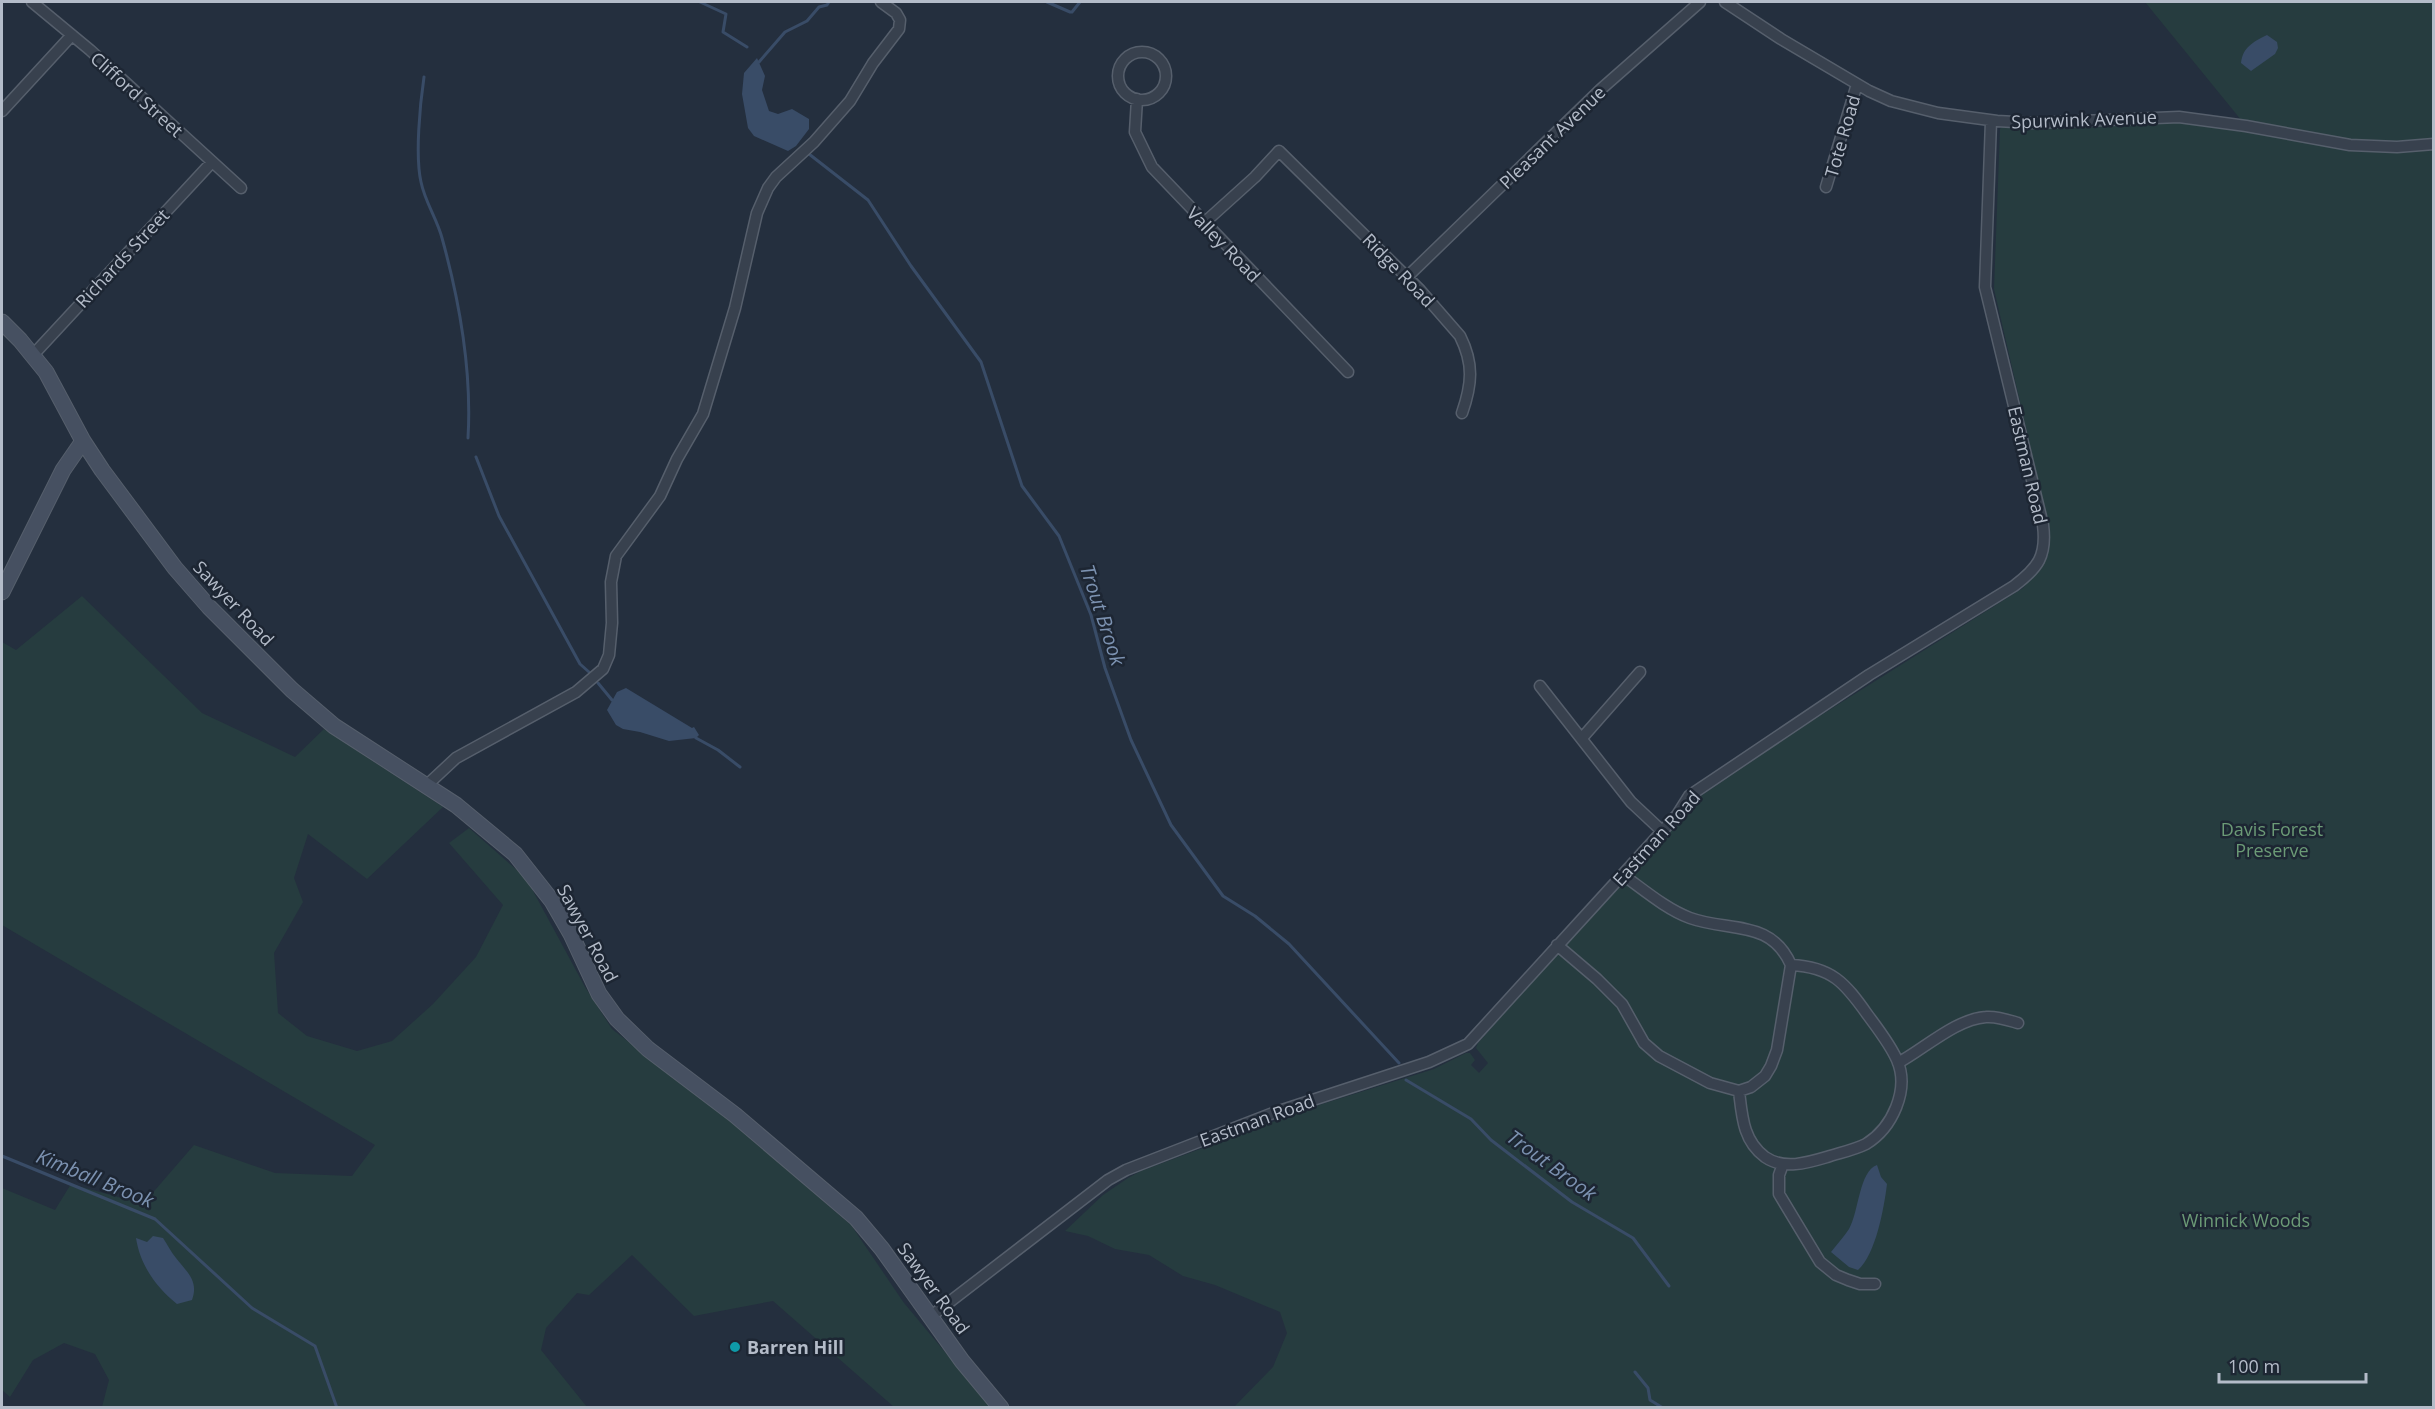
<svg xmlns="http://www.w3.org/2000/svg" width="2435" height="1409" font-family="'Open Sans',sans-serif">
<style>
.green{fill:#263c3f}
.water{fill:#394c67}
.lines{fill:none;stroke-linecap:round;stroke-linejoin:round}
.stream{stroke:#394c67;stroke-width:3}
.street-casing{stroke:#565f6c;stroke-width:13}
.secondary-casing{stroke:#565f6c;stroke-width:17}
.street{stroke:#38414e;stroke-width:10}
.secondary{stroke:#465061;stroke-width:15}
.culture-dot{fill:#0f9aa8;stroke:#1d2633;stroke-width:2}
.labels{text-anchor:middle;dominant-baseline:central;stroke-width:5;stroke-linejoin:round;paint-order:stroke}
.street-label{font-size:18px;fill:#b4bcc9;stroke:#1d2633}
.park-label{font-size:18px;fill:#6b9a76;stroke:#1d2633}
.poi-label{font-size:18px;font-weight:bold;fill:#b4bcc9;stroke:#1d2633;text-anchor:start}
.water-label{font-size:20px;font-style:italic;fill:#7c92b1;stroke:#1d2633}
</style>
<rect width="100%" height="100%" fill="#242f3e"/>
<path class="green" d="M 2145,2 L 2433,2 L 2433,1407 L 1234,1407 L 1273,1367 L 1287,1333 L 1280,1312 L 1215,1285 L 1183,1276 L 1149,1255 L 1115,1249 L 1088,1236 L 1065,1231 L 1103,1195 L 1128,1178 L 1141,1171 L 1316,1106 L 1434,1069 L 1466,1053 L 1470,1053 L 1475,1060 L 1471,1065 L 1479,1073 L 1488,1063 L 1476,1048 L 1478,1043 L 1677,815 L 1692,802 L 1807,724 L 2023,588 C 2037,572 2049,550 2049,528 L 1994,289 L 2000,129 L 2002,126 L 2174,122 L 2246,126 Z
M 82,596 L 202,713 L 295,757 L 324,729 L 443,807 L 367,879 L 308,834 L 294,878 L 303,902 L 274,953 L 278,1013 L 307,1036 L 357,1051 L 392,1041 L 433,1004 L 476,957 L 503,905 L 449,843 L 469,828 L 526,878 L 585,987 L 612,1029 L 731,1122 L 851,1225 L 904,1303 L 991,1407 L 894,1407 L 773,1301 L 694,1316 L 632,1255 L 589,1295 L 577,1293 L 546,1328 L 541,1350 L 587,1407 L 102,1407 L 109,1380 L 95,1354 L 64,1343 L 33,1360 L 10,1397 L 2,1390 L 2,1188 L 55,1210 L 71,1184 L 143,1204 L 194,1145 L 275,1173 L 352,1176 L 375,1145 L 2,925 L 2,642 L 16,650 Z"/>
<path class="water" d="M 2267,35 L 2277,42 L 2278,48 L 2275,54 L 2251,71 L 2241,63 C 2243,47 2253,42 2267,35 Z
M 757,58 L 765,76 L 762,90 L 769,111 L 778,114 L 792,109 L 809,119 L 809,129 L 796,146 L 788,151 L 754,136 L 748,128 L 742,94 L 744,73 Z
M 626,688 L 692,728 L 694,727 L 699,735 L 696,738 L 669,741 L 640,732 L 623,729 L 616,725 L 607,710 L 617,692 Z
M 1877,1165 L 1881,1177 L 1887,1184 C 1884,1208 1876,1254 1858,1270 L 1849,1267 L 1831,1252 C 1837,1244 1844,1237 1849,1229 C 1859,1212 1859,1171 1877,1165 Z
M 153,1236 L 163,1238 C 167,1244 171,1252 176,1258 C 187,1272 199,1281 192,1300 L 177,1304 C 156,1287 140,1265 136,1238 L 147,1242 Z"/>
<g class="lines">
<path class="stream" d="M 700,2 L 726,14 L 723,32 L 747,47
M 1047,2 L 1070,12 L 1072,12 L 1080,2
M 759,62 L 785,32 L 807,21 L 819,7 L 827,5 L 829,2
M 424,77 C 420,104 415,156 421,182 C 425,202 437,219 442,238 C 460,303 472,371 468,438
M 809,154 L 868,200 L 911,266 L 981,362 L 1022,486 L 1059,536 L 1091,615 L 1105,668 L 1131,740 L 1171,825 L 1223,896 L 1255,916 L 1289,944 L 1399,1063
M 476,457 L 499,516 L 580,664 L 589,672
M 598,683 L 612,700
M 696,738 L 718,750 L 740,767
M 1406,1080 L 1471,1119 L 1491,1140 L 1572,1202 L 1633,1238 L 1669,1286
M 2,1156 L 155,1219 L 252,1308 L 315,1346 L 337,1408
M 1635,1372 L 1648,1388 L 1650,1400 L 1663,1408"/>
<g class="street-casing">
<path id="street" d="M 32,2 L 90,50 L 241,188
M 1725,2 L 1781,39 L 1869,91 L 1891,101 L 1938,113 L 1997,121 L 2033,123 L 2179,117 L 2246,126 L 2350,145 L 2397,147 L 2434,144
M1118 76a24 24 0 1 1 48 0a24 24 0 1 1-48 0Z
M 1137,99 L 1135,132 L 1152,167 L 1348,372
M 2,111 L 72,35
M 1826,187 L 1857,84
M 1204,223 L 1255,177 L 1279,151 L 1420,290 L 1460,336 C 1474,364 1472,384 1462,413
M 1407,277 L 1600,90 L 1700,2
M 33,355 L 212,162
M 1540,686 L 1631,802 L 1662,831
M 1582,738 L 1640,672
M 427,785 L 456,758 L 576,692 L 603,669 L 609,655 L 612,623 L 611,582 L 616,556 L 660,496 L 677,459 L 703,414 L 735,308 L 757,213 L 768,188 L 776,177 L 814,142 L 850,101 L 873,63 L 899,29 L 900,20 L 896,13 L 881,2
M 1557,945 L 1597,979 L 1622,1004 L 1644,1043 L 1659,1056 L 1710,1083 L 1739,1091 L 1751,1087 L 1765,1076 L 1771,1066 L 1777,1050 L 1791,965 C 1771,919 1729,932 1690,918 C 1666,909 1644,890 1623,875
M 1898,1063 C 1924,1049 1956,1019 1986,1017 C 1997,1016 2008,1020 2018,1023
M 1739,1091 C 1742,1116 1743,1141 1765,1157 C 1784,1170 1807,1163 1827,1157 C 1839,1153 1854,1150 1866,1144 C 1892,1128 1910,1090 1897,1060 C 1890,1044 1878,1029 1867,1014 C 1845,983 1832,967 1791,965
M 1783,1164 L 1779,1175 L 1779,1194 L 1820,1262 L 1836,1275 L 1848,1280 L 1860,1284 L 1875,1284
M 930,1317 L 1108,1180 L 1126,1170 L 1273,1113 L 1429,1062 L 1468,1044 L 1677,815 L 1689,796 L 1869,675 L 2014,586 C 2038,568 2047,556 2043,525 L 1985,287 L 1991,121"/>
</g>
<g class="secondary-casing">
<path id="secondary" d="M 2,322 L 20,340 L 46,372 L 83,441 L 102,470 L 175,568 L 209,607 L 292,690 L 334,726 L 456,805 L 515,854 L 552,901 L 571,934 L 599,994 L 617,1019 L 648,1049 L 735,1115 L 856,1218 L 882,1249 L 962,1361 L 1001,1408
M 2,592 L 63,470 L 83,441"/>
</g>
<use href="#street" class="street"/>
<use href="#secondary" class="secondary"/>
</g>
<circle class="culture-dot" cx="735" cy="1347" r="6"/>
<g class="labels">
<g class="street-label">
<text transform="translate(137 94) rotate(42)">Clifford Street</text>
<text transform="translate(2084 119) rotate(-2)">Spurwink Avenue</text>
<text transform="translate(1842 136) rotate(-74)">Tote Road</text>
<text transform="translate(1552 137) rotate(-44)">Pleasant Avenue</text>
<text transform="translate(1224 244) rotate(46)">Valley Road</text>
<text transform="translate(122 258) rotate(-47)">Richards Street</text>
<text transform="translate(1399 270) rotate(46)">Ridge Road</text>
<text transform="translate(2028 465) rotate(77)">Eastman Road</text>
<text transform="translate(234 603) rotate(47)">Sawyer Road</text>
<text transform="translate(1656 838) rotate(-48)">Eastman Road</text>
<text transform="translate(588 933) rotate(62)">Sawyer Road</text>
<text transform="translate(1257 1120) rotate(-20)">Eastman Road</text>
<text transform="translate(934 1288) rotate(54)">Sawyer Road</text>
</g>
<g class="park-label">
<text x="2272" y="829">Davis Forest<tspan x="2272" dy="21">Preserve</tspan></text>
<text x="2246" y="1220">Winnick Woods</text>
</g>
<g class="poi-label">
<text x="747" y="1347">Barren Hill</text>
</g>
<g class="water-label">
<text transform="translate(1103 615) rotate(72)">Trout Brook</text>
<text transform="translate(1552 1165) rotate(36)">Trout Brook</text>
<text transform="translate(95 1178) rotate(22)">Kimball Brook</text>
</g>
</g>
<rect width="2435" height="1409" fill="none" stroke="#b4bcc9" stroke-width="6"/>
<path d="M2219 1373v9h147v-9" fill="none" stroke="#b4bcc9" stroke-width="3"/>
<text x="2228" y="1373" font-size="18" fill="#b4bcc9" stroke="#1d2633" stroke-width="4.5" paint-order="stroke">100 m</text>
</svg>
